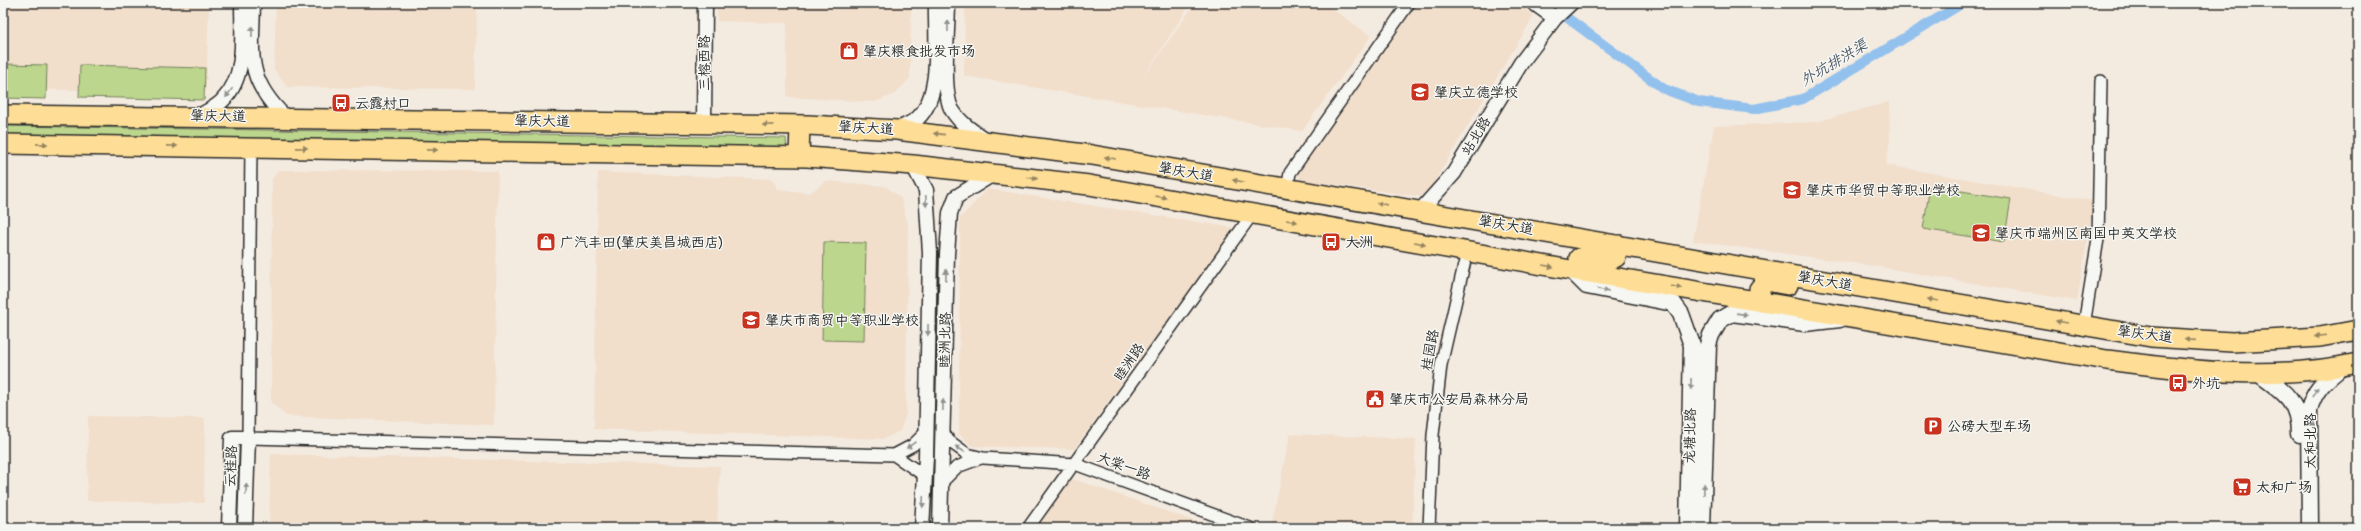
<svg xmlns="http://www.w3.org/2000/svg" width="2361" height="531" font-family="Pangolin,'LXGW WenKai TC',sans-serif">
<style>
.built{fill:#f1decb}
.green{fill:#bcd68d;stroke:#74805c}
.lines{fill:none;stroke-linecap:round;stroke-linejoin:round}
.canal{stroke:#93c1ed;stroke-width:10}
.minor-casing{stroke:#2b2b2b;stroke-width:14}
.tertiary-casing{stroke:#2b2b2b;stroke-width:17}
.secondary-casing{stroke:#2b2b2b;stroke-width:19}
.trunk-casing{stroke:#2b2b2b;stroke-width:22}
.minor{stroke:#f6f6f2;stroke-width:11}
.tertiary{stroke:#f6f6f2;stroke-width:14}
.secondary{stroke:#f6f6f2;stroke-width:16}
.trunk{stroke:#fede96;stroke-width:19}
.oneway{fill:#90908e}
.oneway2{fill:#948460}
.labels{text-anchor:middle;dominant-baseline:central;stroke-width:3;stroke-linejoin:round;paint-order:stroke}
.poi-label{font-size:14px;fill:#2b2b2b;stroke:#f6f6f2;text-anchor:start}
.street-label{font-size:14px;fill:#2b2b2b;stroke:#f6f6f2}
.water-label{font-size:15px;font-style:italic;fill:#4a5865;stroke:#f6f6f2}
</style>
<rect width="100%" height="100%" fill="#f4ebe0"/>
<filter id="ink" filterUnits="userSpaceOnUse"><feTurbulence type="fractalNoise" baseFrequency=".025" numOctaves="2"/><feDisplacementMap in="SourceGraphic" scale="8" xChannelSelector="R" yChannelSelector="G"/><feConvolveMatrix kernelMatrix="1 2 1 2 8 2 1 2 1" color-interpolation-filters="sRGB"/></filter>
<g filter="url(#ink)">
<path class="built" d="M 3,3 L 209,3 L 206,92 L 3,89 Z
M 276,3 L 477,3 L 475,89 L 287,87 L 274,69 Z
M 717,3 L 911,3 L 910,78 L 895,94 L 875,102 L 787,97 L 787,23 L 717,21 Z
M 965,3 L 1191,3 L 1138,85 L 1195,3 L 1324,3 L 1371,36 L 1302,131 L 964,76 Z
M 1417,3 L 1517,3 L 1534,16 L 1425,197 L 1300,180 L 1297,169 Z
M 1889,102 L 1890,139 L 1886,165 L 2094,201 L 2077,301 L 1868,265 L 1693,241 L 1714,126 L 1816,122 Z
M 278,170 L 498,171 L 494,425 L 286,416 L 271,402 L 272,179 Z
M 598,172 L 772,179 L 778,189 L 810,193 L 826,181 L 885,186 L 901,198 L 908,225 L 906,415 L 900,431 L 884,439 L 594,429 Z
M 988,189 L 1235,228 L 1074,449 L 972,446 L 959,434 L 960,218 Z
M 88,416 L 205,418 L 204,503 L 87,501 Z
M 1290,434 L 1416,439 L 1412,528 L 1289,528 L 1272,523 Z
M 271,454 L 720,466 L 717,528 L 269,528 Z
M 1070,478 L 1214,528 L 1036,528 Z"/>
<path class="green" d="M 3,64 L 47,65 L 46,99 L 3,98 Z
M 80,65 L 205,68 L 204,100 L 79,97 Z
M 3,126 L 786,138 L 787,152 L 3,138 Z
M 1930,186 L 2011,199 L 2004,242 L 1923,229 Z
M 824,242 L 866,243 L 864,341 L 822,340 Z"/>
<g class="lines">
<path class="canal" d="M 1547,3 L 1664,89 L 1699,102 L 1754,109 L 1803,99 L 1963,3"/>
<g class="minor-casing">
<path id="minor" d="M 251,147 L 248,438 L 894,455 L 913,445 L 926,432
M 1287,189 L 1290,173 L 1409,3
M 2084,325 L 2098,239 L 2101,81
M 943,432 L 949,441 L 967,454 L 983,458 L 1075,464 L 1250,528
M 894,455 L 925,476
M 942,482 L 957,467 L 981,458
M 1028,528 L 1253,213
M 1429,528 L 1433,435 L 1441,365 L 1467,252"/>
</g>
<g class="tertiary-casing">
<path id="tertiary" d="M 253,3 C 252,55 245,78 285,117
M 948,3 C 948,28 941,91 952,110 C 960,123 972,131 984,139
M 1534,3 L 1555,18
M 200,116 C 207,111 217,107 223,100 C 247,76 242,35 242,3
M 704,124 L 705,3
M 897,130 C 903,126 913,123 918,118 C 943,94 935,36 936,3
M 913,165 L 926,190 L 930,253 L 926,457 L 922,528
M 1421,210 L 1454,173 L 1521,63 L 1555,18 L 1571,3
M 229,528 L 232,438 L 248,438 L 245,528
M 940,528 L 947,254 L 950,213 L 956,197 L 993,174"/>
</g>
<g class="secondary-casing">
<path id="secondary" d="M 1571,270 L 1587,286 L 1673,303 L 1681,314 L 1692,345 L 1688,528
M 2258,373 C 2284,392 2299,400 2299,434
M 1702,528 L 1708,345 L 1711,335 L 1720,320 L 1732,313 L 1805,323 L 1840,319
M 2310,528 L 2309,410 C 2314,390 2326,379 2342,367"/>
</g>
<g class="trunk-casing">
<path id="trunk" d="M 3,115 L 808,125 L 897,130 L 1092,155 L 2151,337 L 2232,342 L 2320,337 L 2358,330
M 3,144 L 807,157 L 913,165 L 1089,185 L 1571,270 L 2107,360 C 2190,371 2275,381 2358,363
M 799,156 L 800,125
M 1579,258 L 1605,262 L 1616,257 L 1619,245
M 1762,301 L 1759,289 L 1766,281 L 1788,285"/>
</g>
<use href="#minor" class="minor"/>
<use href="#tertiary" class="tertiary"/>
<use href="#secondary" class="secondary"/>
<use href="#trunk" class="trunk"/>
</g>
<defs><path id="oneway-solid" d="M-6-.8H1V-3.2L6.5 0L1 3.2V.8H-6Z"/></defs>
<g class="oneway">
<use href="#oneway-solid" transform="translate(948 26) rotate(-89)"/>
<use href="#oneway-solid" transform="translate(252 32) rotate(-89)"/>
<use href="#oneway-solid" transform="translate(229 93) rotate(126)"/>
<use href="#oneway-solid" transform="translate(926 201) rotate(87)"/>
<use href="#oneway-solid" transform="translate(946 275) rotate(-89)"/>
<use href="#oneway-solid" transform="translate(1603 290) rotate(11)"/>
<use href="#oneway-solid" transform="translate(1742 314) rotate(8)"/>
<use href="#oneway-solid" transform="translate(928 330) rotate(91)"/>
<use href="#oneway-solid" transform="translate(1691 384) rotate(91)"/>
<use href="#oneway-solid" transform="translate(2315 392) rotate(-59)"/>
<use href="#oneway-solid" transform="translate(943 405) rotate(-89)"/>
<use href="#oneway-solid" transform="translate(911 445) rotate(145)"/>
<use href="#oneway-solid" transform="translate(960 449) rotate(-147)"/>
<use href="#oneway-solid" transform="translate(246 489) rotate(-89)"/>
<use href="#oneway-solid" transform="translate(1704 489) rotate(-88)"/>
<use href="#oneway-solid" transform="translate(923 502) rotate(93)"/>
</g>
<g class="oneway2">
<use href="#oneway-solid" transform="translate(768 125) rotate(-179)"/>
<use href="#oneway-solid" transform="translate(939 134) rotate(-174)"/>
<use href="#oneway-solid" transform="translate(42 144) rotate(1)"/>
<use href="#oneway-solid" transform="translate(172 146) rotate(1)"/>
<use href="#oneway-solid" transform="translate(302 148) rotate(1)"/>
<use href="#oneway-solid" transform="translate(432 150) rotate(1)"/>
<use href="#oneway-solid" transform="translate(1110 158) rotate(-170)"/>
<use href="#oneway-solid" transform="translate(1032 178) rotate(7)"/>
<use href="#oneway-solid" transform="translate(1238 181) rotate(-170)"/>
<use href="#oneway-solid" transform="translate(1161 197) rotate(9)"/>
<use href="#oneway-solid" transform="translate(1382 204) rotate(-171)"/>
<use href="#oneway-solid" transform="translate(1292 221) rotate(10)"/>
<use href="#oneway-solid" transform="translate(1420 243) rotate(10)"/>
<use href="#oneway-solid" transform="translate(1548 266) rotate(10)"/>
<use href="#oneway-solid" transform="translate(1676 287) rotate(9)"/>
<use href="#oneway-solid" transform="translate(1933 300) rotate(-170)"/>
<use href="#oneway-solid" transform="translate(2061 322) rotate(-170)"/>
<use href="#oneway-solid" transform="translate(2320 336) rotate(173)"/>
<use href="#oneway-solid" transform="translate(2190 340) rotate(-176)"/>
</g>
</g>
<defs>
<g id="shop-square" transform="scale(1)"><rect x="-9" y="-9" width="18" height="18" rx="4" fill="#c8321e" stroke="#f6f6f2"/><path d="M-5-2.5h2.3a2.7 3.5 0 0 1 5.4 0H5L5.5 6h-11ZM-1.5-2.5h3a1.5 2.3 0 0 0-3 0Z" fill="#fff"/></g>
<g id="school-square" transform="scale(1)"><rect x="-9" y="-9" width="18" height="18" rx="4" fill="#c8321e" stroke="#f6f6f2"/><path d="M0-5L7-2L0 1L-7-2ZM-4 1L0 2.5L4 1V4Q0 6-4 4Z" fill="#fff"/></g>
<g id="bus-square" transform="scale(1)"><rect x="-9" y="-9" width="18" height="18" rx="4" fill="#c8321e" stroke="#f6f6f2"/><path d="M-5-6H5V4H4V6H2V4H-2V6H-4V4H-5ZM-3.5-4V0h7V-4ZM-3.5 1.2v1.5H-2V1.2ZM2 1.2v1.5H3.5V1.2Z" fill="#fff"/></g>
<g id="civic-square" transform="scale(1)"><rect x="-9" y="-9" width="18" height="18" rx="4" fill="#c8321e" stroke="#f6f6f2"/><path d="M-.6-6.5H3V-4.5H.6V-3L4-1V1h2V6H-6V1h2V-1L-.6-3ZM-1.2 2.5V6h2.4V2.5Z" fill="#fff"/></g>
<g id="parking-square" transform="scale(1)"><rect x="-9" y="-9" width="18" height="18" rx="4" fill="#c8321e" stroke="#f6f6f2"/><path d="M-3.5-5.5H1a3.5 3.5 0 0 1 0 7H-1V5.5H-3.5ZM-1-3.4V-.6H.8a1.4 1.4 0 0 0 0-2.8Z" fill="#fff"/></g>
<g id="supermarket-square" transform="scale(1)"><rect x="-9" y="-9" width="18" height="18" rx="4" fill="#c8321e" stroke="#f6f6f2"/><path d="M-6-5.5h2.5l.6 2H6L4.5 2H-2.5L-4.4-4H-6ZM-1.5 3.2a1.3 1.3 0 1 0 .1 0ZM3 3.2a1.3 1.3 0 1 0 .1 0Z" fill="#fff"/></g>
</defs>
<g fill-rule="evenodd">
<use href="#shop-square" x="849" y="51"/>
<use href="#school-square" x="1420" y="92"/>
<use href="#bus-square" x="341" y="103"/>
<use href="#school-square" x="1792" y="190"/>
<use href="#school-square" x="1981" y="233"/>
<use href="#shop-square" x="546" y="242"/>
<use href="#bus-square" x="1331" y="242"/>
<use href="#school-square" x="751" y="320"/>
<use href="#bus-square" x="2178" y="383"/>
<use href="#civic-square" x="1375" y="399"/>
<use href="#parking-square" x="1933" y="426"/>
<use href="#supermarket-square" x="2242" y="487"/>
</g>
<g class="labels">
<g class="poi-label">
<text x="863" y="51">肇庆粮食批发市场</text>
<text x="1434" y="92">肇庆立德学校</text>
<text x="355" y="103">云露村口</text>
<text x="1806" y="190">肇庆市华贸中等职业学校</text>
<text x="1995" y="233">肇庆市端州区南国中英文学校</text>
<text x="560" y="242">广汽丰田(肇庆美昌城西店)</text>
<text x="1345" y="242">大洲</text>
<text x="765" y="320">肇庆市商贸中等职业学校</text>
<text x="2192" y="383">外坑</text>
<text x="1389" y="399">肇庆市公安局森林分局</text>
<text x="1947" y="426">公磅大型车场</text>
<text x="2256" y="487">太和广场</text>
</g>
<g class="street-label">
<text transform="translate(704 63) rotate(-90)">三榕西路</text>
<text transform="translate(218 116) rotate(1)">肇庆大道</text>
<text transform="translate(542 121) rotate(1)">肇庆大道</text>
<text transform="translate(866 128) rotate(3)">肇庆大道</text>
<text transform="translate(1476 136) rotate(-59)">站北路</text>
<text transform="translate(1186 172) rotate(10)">肇庆大道</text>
<text transform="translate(1506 225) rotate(10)">肇庆大道</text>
<text transform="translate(1825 281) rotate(10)">肇庆大道</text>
<text transform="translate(2145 334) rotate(7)">肇庆大道</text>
<text transform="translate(945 340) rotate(-89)">睦洲北路</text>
<text transform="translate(1430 350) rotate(-79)">桂园路</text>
<text transform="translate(1129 362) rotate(-55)">睦洲路</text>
<text transform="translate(1690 436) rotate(-89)">龙塘北路</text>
<text transform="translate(2310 441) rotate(-90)">太和北路</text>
<text transform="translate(231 466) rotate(-88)">云桂路</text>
<text transform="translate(1124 466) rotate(20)">大棠一路</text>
</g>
<g class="water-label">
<text transform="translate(1834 63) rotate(-31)">外坑排洪渠</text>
</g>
</g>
<rect width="2361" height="531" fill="none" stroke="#f6f6f2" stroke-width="16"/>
<rect x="8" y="8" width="2345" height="515" fill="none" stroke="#2b2b2b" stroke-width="1.5" filter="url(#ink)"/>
</svg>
